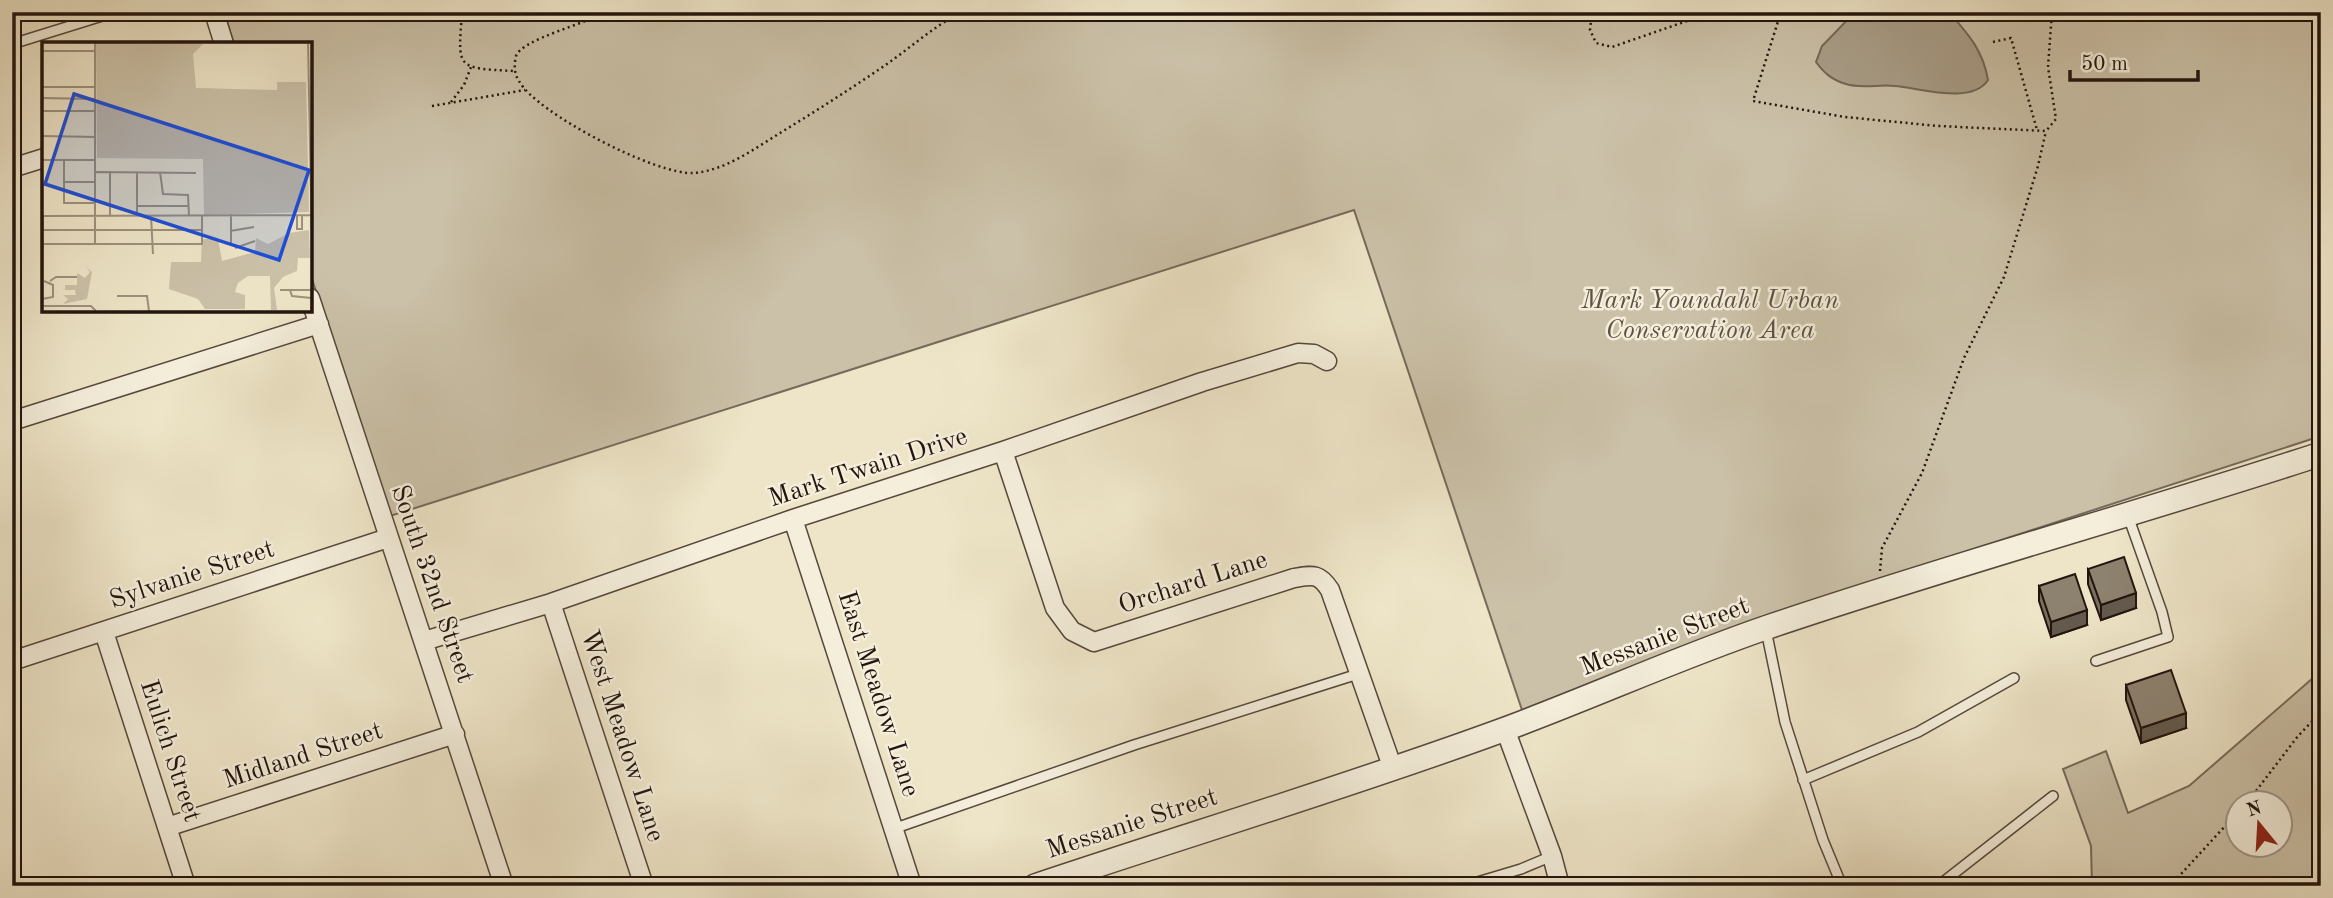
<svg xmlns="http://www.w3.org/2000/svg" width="2333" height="898" font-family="'Old Standard TT',serif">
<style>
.green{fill:#cbc1a8;stroke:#776a5b;stroke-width:2;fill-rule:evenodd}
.water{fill:#a99e89;stroke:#736758;stroke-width:2}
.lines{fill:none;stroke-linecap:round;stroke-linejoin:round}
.service-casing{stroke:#56483c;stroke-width:12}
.minor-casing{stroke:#56483c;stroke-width:21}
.tertiary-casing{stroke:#56483c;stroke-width:26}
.path{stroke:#23140e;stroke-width:2.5;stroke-dasharray:2 3.5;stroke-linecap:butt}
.service{stroke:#f4eedb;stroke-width:9}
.minor{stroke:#f4eedb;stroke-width:18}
.tertiary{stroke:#f4eedb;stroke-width:23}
.wall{fill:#796f5f;stroke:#23140e;stroke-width:2}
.shaded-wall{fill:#635a4e;stroke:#23140e;stroke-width:2}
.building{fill:#8d816f;stroke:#23140e;stroke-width:2}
.labels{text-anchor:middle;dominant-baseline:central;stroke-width:5;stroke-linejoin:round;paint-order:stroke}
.park-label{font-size:26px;font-style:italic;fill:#5e5144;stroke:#f4eedb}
.street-label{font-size:26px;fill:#23140e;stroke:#f4eedb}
.inset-road{fill:none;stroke:#9d917e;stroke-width:2}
.view{fill:#1d4ed8;fill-opacity:0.15;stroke:#1d4ed8;stroke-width:3.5}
.inset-edge{fill:none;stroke:#23140e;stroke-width:3.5}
</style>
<rect width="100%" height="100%" fill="#eee5c8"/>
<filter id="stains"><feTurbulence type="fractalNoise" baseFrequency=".00286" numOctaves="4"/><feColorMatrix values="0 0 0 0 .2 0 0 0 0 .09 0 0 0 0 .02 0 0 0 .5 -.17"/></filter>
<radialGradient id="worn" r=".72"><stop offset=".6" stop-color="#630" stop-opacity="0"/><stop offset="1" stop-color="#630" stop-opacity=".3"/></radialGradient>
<path class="green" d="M 224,12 L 2321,12 L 2321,436 L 1752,621 L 1676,649 L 1522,710 L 1354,210 L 390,516 L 310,273 L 310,44 L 234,44 Z
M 2321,671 L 2321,886 L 2092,886 L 2091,846 L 2063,769 L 2106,751 L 2128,813 L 2189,786 ZM 2238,804 L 2280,804 L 2280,846 L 2238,846 Z"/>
<path class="water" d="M 1855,12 L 1949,12 C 1968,34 1983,50 1988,80 C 1972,105 1920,88 1895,86 C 1880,84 1861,89 1846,84 C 1832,80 1824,73 1816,62 L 1822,46 Z"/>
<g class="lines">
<g class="service-casing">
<path id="service" d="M 12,44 L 115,12
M 1766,630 L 1785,722 L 1823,840 L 1842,886
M 2096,661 L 2168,637 L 2162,612 L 2128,516
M 1803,780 L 1918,732 L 2014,678
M 893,829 L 1134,745 L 1358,674
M 1464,886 L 1521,869 L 1552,856
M 1938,886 L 2053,796"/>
</g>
<g class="minor-casing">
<path id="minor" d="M 214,12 L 224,44
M 12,168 L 44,158
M 310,298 L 504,886
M 12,421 L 319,324
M 1003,451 L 1055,608 L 1072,631 L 1094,642 L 1294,578 C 1313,575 1319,573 1330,590 L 1393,769
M 793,519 L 912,886
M 551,603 L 644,886
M 104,632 L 186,886
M 424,641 L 551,603 L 793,519 L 1003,451 L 1202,382 L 1298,353 L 1314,354 L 1327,361
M 12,661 L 388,538
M 1505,729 L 1552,856 L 1560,886
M 167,827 L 455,734"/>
</g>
<g class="tertiary-casing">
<path id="tertiary" d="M 1035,886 C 1190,834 1347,787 1500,731 C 1590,698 1677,658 1768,627 C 1951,565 2137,514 2321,454"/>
</g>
<path class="path" d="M 462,12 C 458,69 455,68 514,71
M 605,12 C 586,24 522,39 516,56 C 514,64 514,74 519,81 C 536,113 658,176 694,173 C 726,170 754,149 780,133 C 816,111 852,88 887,64 C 911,47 935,26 961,12
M 1592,12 L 1590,30 L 1596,43 L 1612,47 L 1687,21 L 1702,12
M 1781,12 L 1753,101 L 1845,117 L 1938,126 L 2046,131 L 2056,119 L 2048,67 L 2052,12
M 1993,42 L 2011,38 L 2037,130
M 451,102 L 464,85 L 471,67
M 432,106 L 525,90
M 1880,571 L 1882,548 L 1922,473 L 1964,358 L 2004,277 L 2038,166 L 2046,131
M 2246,804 L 2298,736 L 2321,712
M 2170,886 L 2238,812"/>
<use href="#service" class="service"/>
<use href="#minor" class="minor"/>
<use href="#tertiary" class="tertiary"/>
</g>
<path class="wall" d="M 2088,569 L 2136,608 L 2101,620 L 2088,584 Z
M 2039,586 L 2087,625 L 2051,637 L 2039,601 Z
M 2126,685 L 2186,728 L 2141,743 L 2126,700 Z"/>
<path class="shaded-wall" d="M 2136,593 L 2136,608 L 2101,620 L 2101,605 Z
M 2087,610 L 2087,625 L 2051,637 L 2051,622 Z
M 2186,713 L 2186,728 L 2141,743 L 2141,728 Z"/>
<path class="building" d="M 2124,557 L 2136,593 L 2101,605 L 2088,569 Z
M 2075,574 L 2087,610 L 2051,622 L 2039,586 Z
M 2171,670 L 2186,713 L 2141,728 L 2126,685 Z"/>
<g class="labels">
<g class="park-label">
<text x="1710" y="301">Mark Youndahl Urban<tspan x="1710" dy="30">Conservation Area</tspan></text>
</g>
<g class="street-label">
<text transform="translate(868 468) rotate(-18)">Mark Twain Drive</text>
<text transform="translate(192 575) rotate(-18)">Sylvanie Street</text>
<text transform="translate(1193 583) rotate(-18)">Orchard Lane</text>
<text transform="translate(432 584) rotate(71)">South 32nd Street</text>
<text transform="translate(1665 637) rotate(-21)">Messanie Street</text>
<text transform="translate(878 694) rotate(72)">East Meadow Lane</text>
<text transform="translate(622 736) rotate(72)">West Meadow Lane</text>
<text transform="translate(170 751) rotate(72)">Eulich Street</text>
<text transform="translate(303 756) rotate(-18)">Midland Street</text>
<text transform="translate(1132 824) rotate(-18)">Messanie Street</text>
</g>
</g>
<g transform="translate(42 42)">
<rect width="270" height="270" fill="#eee5c8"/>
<path d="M 54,0 L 161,2 L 151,12 L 154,46 L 235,48 L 235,40 L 264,40 L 267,170 L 162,173 L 161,117 L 55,116 ZM 267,188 L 268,216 L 256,216 L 255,229 L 241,235 L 232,246 L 235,268 L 229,268 L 228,234 L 206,234 L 196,241 L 193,250 L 203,253 L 203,267 L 163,267 L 156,257 L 127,247 L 129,220 L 159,220 L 160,197 L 176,197 L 180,219 L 213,210 L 214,196 L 226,202 L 247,191 ZM 44,225 L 50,230 L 45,257 L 21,262 L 26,257 L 21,253 L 34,253 L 33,248 L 23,248 L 23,243 L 35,243 L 35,231 L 43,236 L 48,230 Z" fill="#cbc1a8"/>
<path class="inset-road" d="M 266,0 L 270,203M 0,9 L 53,9M 0,45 L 53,45M 0,56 L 53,57M 0,69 L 53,69M 0,94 L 54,95M 0,118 L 54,118M 22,118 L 22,161 L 54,161M 54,130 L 154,131M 118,130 L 121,152 L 146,153 L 147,174M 22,140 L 54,140M 95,164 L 147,164M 255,173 L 255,187 L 260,187 L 260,173M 0,174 L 270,173M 95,174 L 95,130M 109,174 L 111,212M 68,175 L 68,130M 0,188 L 160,188M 188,189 L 212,185M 53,201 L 53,0M 0,202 L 160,202 L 160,174M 189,202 L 189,172M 193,206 L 213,199M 8,239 L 14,235 L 35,235M 238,248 L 270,248M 248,248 L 250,254 L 269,256M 75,254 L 105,254 L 107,269M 0,257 L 11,255 L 11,243 L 2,239M 0,264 L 49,264 L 54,269M 0,269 L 1,174M 269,269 L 270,231"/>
<path class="view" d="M 32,52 L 267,128 L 237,218 L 3,142 Z"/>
<rect width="270" height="270" class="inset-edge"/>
</g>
<rect width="2333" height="898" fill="none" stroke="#eee5c8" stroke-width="42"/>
<rect x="14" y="14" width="2305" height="870" fill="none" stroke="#23140e" stroke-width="3.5"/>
<rect x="21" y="21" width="2291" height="856" fill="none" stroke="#23140e" stroke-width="2"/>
<g transform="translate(2259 824) rotate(342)"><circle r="33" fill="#f4eedb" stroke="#a09789" stroke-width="2"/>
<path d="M0-5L12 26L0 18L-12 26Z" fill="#8f2418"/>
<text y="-10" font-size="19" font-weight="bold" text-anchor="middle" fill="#23140e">N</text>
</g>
<path d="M2070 70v10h128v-10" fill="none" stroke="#23140e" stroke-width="3.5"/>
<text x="2081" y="70" font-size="21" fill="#23140e" stroke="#f4eedb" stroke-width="5" paint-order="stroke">50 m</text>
<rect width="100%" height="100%" filter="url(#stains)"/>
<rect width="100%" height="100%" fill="url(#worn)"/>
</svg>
